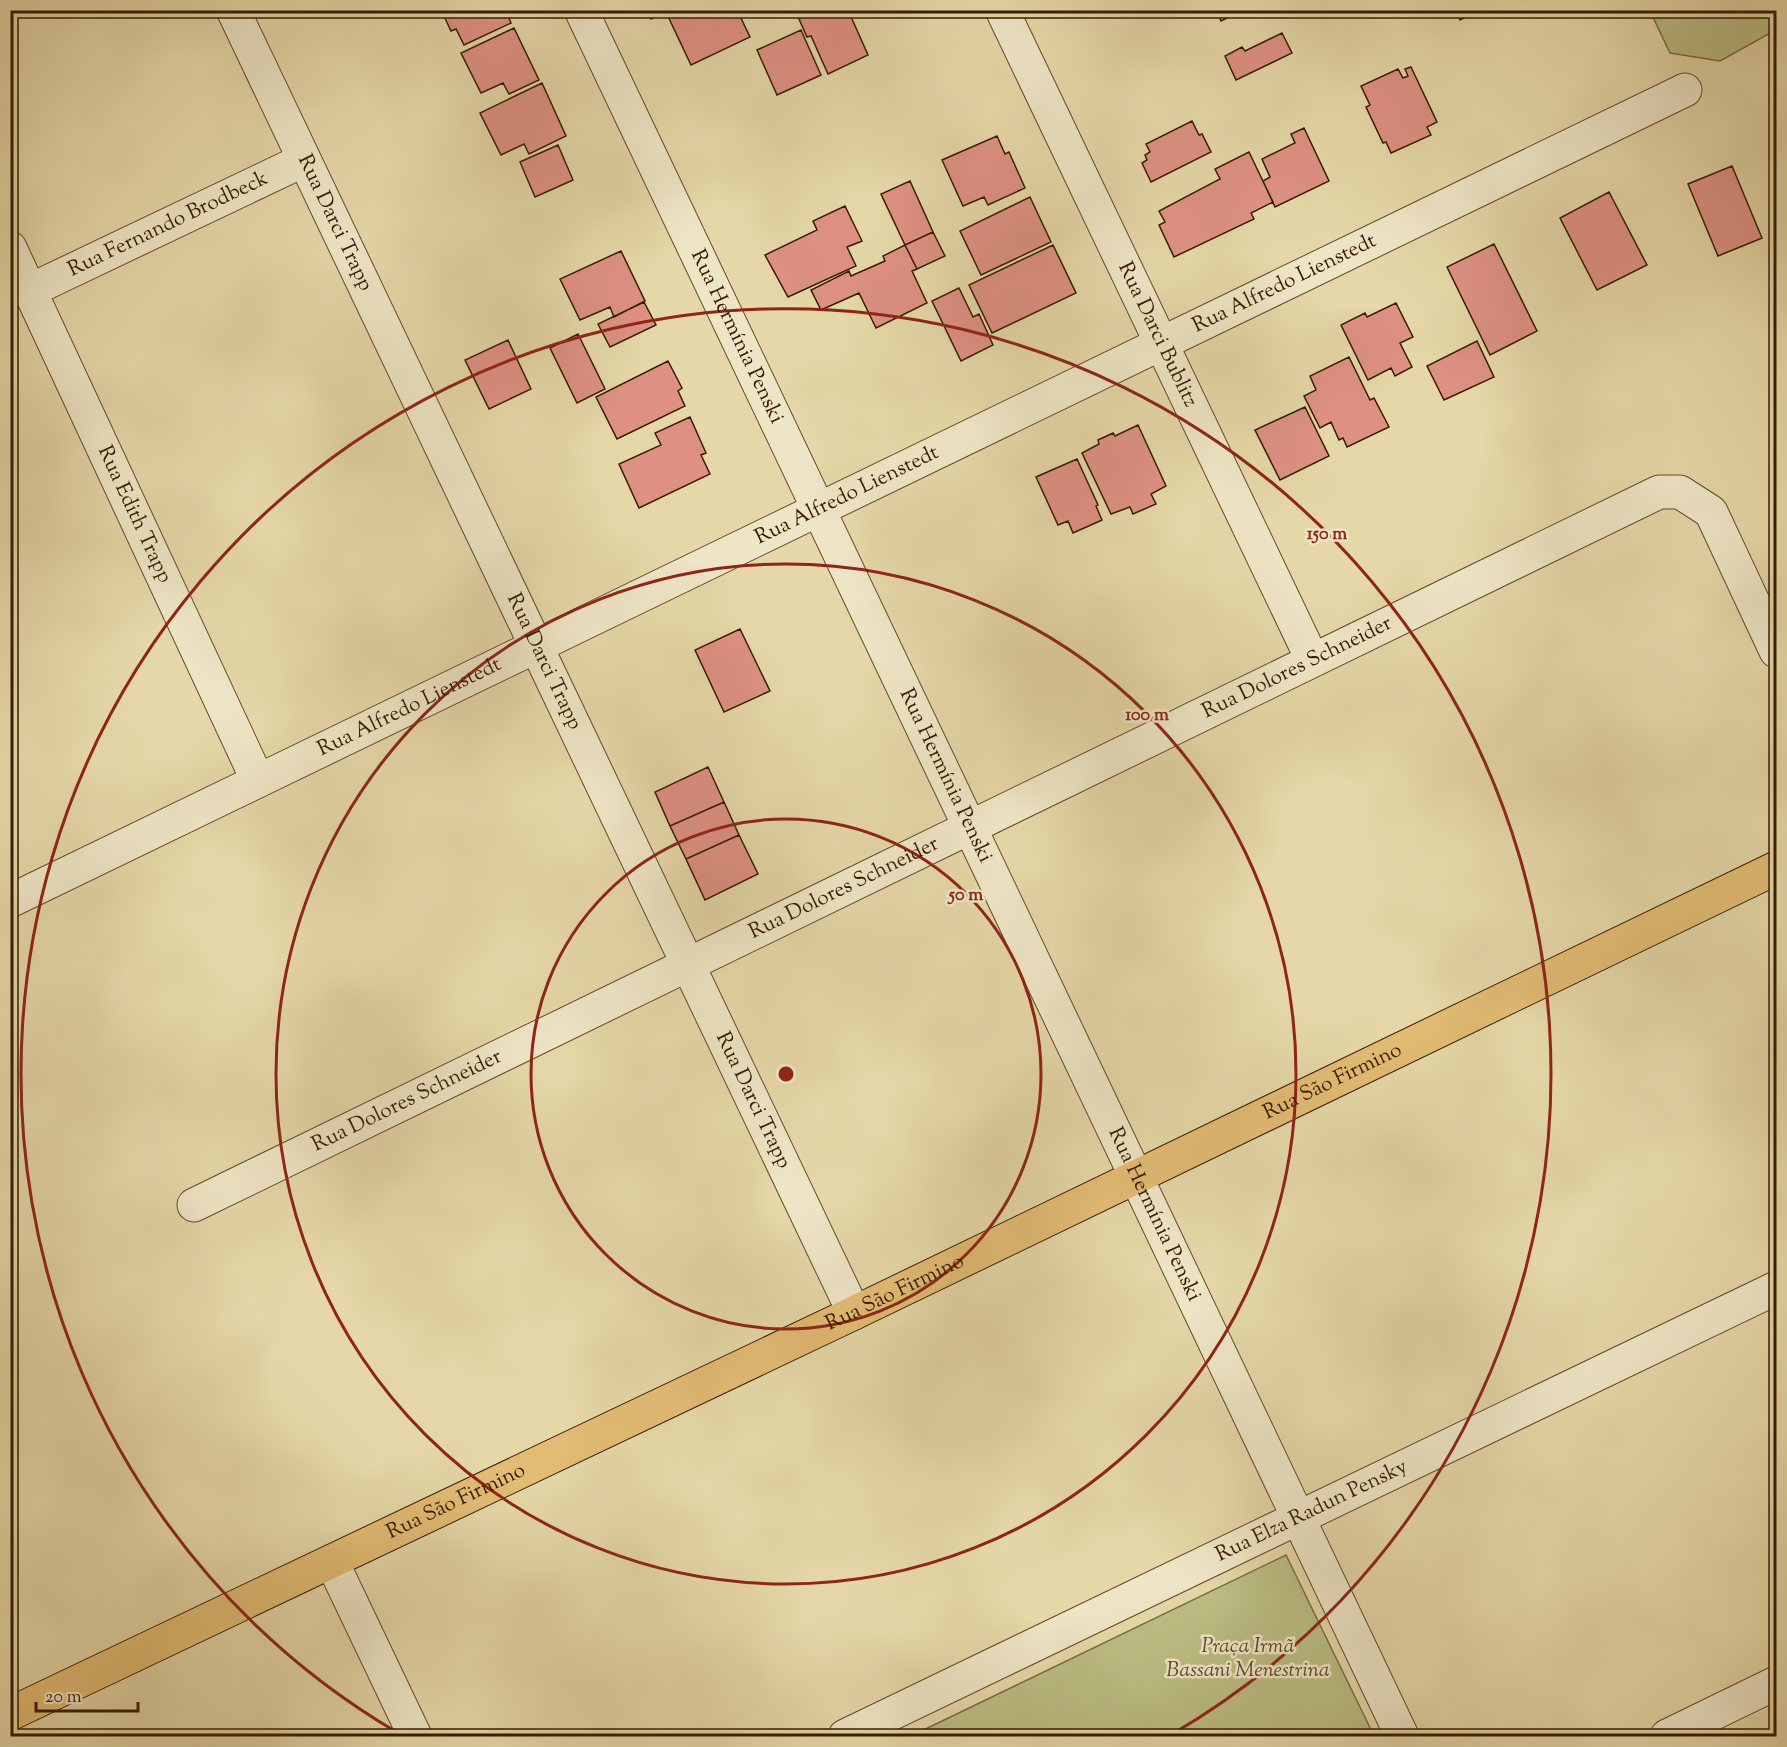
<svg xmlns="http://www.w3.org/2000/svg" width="1787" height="1747" font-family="'Sorts Mill Goudy',serif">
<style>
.green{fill:#bbbc83;stroke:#786c42;stroke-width:1.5}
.building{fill:#de9183;stroke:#361b00;stroke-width:1.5}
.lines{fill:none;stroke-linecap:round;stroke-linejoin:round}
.minor-casing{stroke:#624a2a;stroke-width:35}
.major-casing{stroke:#361b00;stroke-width:35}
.minor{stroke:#eee5c6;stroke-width:33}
.major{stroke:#e2bc74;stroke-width:33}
.ring{fill:none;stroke:#8f2418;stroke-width:3}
.labels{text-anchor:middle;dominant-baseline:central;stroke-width:5;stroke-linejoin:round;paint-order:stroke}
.street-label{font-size:21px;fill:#361b00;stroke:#eee5c6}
.park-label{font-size:21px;font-style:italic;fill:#5e4b27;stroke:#eee5c6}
.centre{fill:#8f2418;stroke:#eee5c6;stroke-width:3}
.ring-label{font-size:18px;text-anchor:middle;font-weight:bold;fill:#8f2418;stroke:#eee5c6;stroke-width:5;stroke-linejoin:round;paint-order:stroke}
</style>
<rect width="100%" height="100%" fill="#e5d7a7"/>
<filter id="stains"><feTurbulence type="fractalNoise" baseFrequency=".00333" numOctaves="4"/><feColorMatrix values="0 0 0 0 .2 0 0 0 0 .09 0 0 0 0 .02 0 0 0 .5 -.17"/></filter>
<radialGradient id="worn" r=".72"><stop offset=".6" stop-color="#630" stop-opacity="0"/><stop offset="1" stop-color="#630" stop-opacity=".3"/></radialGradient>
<path class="green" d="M 1650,11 L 1776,11 L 1776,33 L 1772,32 L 1720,61 L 1670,53 Z
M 1286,1555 L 1374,1736 L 911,1736 Z"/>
<path class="building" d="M 447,10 L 506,10 L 511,23 L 464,45 L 456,29 L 451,31 L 443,14 Z
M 647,10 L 670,10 L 651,19 Z
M 670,10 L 737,10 L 750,37 L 691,65 L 666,12 Z
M 815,10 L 848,10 L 868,55 L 828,74 L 811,36 L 807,37 L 799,19 Z
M 1216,10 L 1243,10 L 1221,21 Z
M 1456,10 L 1479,10 L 1460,20 Z
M 514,28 L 539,80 L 509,94 L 503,83 L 481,93 L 461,53 Z
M 801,30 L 821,75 L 777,95 L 757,50 Z
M 1282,33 L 1292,53 L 1236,80 L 1225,56 L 1242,47 L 1245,51 Z
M 1411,67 L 1437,122 L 1427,127 L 1431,135 L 1391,153 L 1386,142 L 1383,143 L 1366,107 L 1370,105 L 1361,86 L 1398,69 L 1403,78 L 1408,76 L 1405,69 Z
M 542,83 L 566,136 L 529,154 L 524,144 L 501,155 L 480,113 Z
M 1192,121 L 1199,135 L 1202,134 L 1211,152 L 1151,182 L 1142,163 L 1147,160 L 1145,155 L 1150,152 L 1146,144 Z
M 1304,128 L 1329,181 L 1275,207 L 1263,181 L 1270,177 L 1262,159 L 1295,143 L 1291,134 Z
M 997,136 L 1005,154 L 1009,152 L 1025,188 L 988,205 L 984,197 L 963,206 L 942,160 Z
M 558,145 L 573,180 L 535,197 L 520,162 Z
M 1249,152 L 1273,202 L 1251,213 L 1254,219 L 1174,257 L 1159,225 L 1165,222 L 1159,211 L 1220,179 L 1215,169 Z
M 1732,166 L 1762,238 L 1718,256 L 1688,184 Z
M 910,181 L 933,232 L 905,245 L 881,194 Z
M 1609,192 L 1647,265 L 1597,290 L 1560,218 Z
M 1030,197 L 1051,242 L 981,275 L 960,231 Z
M 845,206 L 862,241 L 847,247 L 856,266 L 788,297 L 765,255 L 817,230 L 813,221 Z
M 933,232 L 945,256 L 917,269 L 905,245 Z
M 1494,244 L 1537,331 L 1490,355 L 1447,267 Z
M 905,245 L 917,269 L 912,271 L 927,303 L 876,328 L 859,293 L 821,310 L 811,290 L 849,271 L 851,276 L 885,261 L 883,256 Z
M 1053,245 L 1076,293 L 992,333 L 969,285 Z
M 621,251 L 645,301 L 614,317 L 610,307 L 580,320 L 560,279 Z
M 959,288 L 973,317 L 979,314 L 993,345 L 961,361 L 932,301 Z
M 644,302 L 656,325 L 610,347 L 598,324 Z
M 1396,303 L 1413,337 L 1400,343 L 1412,367 L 1395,376 L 1391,368 L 1368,380 L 1341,325 L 1365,313 L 1367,317 Z
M 578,334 L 605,389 L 577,403 L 550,348 Z
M 508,340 L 531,389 L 489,409 L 465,360 Z
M 1477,341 L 1494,377 L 1444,400 L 1427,366 Z
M 1349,357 L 1370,400 L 1374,398 L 1389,427 L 1347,447 L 1343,438 L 1339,440 L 1331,422 L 1320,428 L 1304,396 L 1316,390 L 1310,376 Z
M 668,361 L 682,388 L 678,391 L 685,406 L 617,439 L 596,397 Z
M 1305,407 L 1329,456 L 1280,480 L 1255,430 Z
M 690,417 L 706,453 L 701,455 L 710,474 L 639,508 L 619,464 L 661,445 L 655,433 Z
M 1138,425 L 1166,486 L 1151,494 L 1156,504 L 1133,514 L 1130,507 L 1111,514 L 1082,453 L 1099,444 L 1098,440 L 1113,433 L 1115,436 Z
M 1077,459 L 1098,505 L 1096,506 L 1102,520 L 1073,533 L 1068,521 L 1058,525 L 1036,477 Z
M 740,629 L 770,691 L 724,712 L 695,650 Z
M 708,767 L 724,802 L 670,826 L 655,792 Z
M 724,802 L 739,835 L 686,859 L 670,826 Z
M 739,835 L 758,874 L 705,900 L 686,859 Z"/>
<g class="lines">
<g class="minor-casing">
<g id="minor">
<path id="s1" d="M 233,10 L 854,1313"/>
<path id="s2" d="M 581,10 L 1402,1736"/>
<path id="s3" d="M 1002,10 L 1312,659"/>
<path id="s4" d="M 10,248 L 258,781"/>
<path id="s5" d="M 31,290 L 304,160"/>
<path id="s6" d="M 10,901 L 1685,90"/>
<path id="s7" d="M 194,1205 L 1659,492 L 1680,492 L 1711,512 L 1776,651"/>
<path d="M 332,1562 L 415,1736"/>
<path id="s8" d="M 845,1736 L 1776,1288"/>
<path d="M 1667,1736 L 1776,1683"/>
</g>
</g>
<g class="major-casing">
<g id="major">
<path id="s9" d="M 10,1714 L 854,1313 L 1776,868"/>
</g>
</g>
<use href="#minor" class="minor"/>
<use href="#major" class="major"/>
</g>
<g class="ring">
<circle cx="786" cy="1074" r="255"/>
<circle cx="786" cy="1074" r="510"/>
<path d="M398 1733A765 765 0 1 1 1174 1733"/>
</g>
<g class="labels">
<g class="street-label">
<text stroke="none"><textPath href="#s1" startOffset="236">Rua Darci Trapp</textPath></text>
<text stroke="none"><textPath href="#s5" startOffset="152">Rua Fernando Brodbeck</textPath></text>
<text stroke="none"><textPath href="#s6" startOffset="1416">Rua Alfredo Lienstedt</textPath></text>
<text stroke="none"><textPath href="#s3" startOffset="360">Rua Darci Bublitz</textPath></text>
<text stroke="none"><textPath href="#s2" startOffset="362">Rua Hermínia Penski</textPath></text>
<text stroke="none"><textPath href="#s6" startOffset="930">Rua Alfredo Lienstedt</textPath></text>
<text stroke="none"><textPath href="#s4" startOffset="294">Rua Edith Trapp</textPath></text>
<text stroke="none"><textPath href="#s1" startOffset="722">Rua Darci Trapp</textPath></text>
<text stroke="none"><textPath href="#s7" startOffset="1227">Rua Dolores Schneider</textPath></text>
<text stroke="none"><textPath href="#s6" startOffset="444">Rua Alfredo Lienstedt</textPath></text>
<text stroke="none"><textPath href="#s2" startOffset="848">Rua Hermínia Penski</textPath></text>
<text stroke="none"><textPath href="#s7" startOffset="723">Rua Dolores Schneider</textPath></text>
<text stroke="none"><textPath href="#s9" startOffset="1466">Rua São Firmino</textPath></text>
<text stroke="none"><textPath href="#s1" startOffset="1208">Rua Darci Trapp</textPath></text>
<text stroke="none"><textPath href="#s7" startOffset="237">Rua Dolores Schneider</textPath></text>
<text stroke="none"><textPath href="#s2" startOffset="1334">Rua Hermínia Penski</textPath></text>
<text stroke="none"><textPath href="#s9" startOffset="980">Rua São Firmino</textPath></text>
<text stroke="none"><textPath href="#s9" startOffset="494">Rua São Firmino</textPath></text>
<text stroke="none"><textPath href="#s8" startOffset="518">Rua Elza Radun Pensky</textPath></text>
</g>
<g class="park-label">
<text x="1248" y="1647">Praça Irmã<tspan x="1248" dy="24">Bassani Menestrina</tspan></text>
</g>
</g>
<circle cx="786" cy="1074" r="9" class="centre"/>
<g class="ring-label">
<text x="1327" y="539">150 m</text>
<text x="1147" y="720">100 m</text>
<text x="966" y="900">50 m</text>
</g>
<rect width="1787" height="1747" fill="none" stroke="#e5d7a7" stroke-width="36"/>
<rect x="12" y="12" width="1763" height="1723" fill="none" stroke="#361b00" stroke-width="3"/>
<rect x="18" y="18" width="1751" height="1711" fill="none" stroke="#361b00" stroke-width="1.5"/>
<path d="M36 1702v9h102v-9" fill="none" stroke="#361b00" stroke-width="3"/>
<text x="45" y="1702" font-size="18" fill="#361b00" stroke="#eee5c6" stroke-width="4.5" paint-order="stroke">20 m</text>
<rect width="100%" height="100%" filter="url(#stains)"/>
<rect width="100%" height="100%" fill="url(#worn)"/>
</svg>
